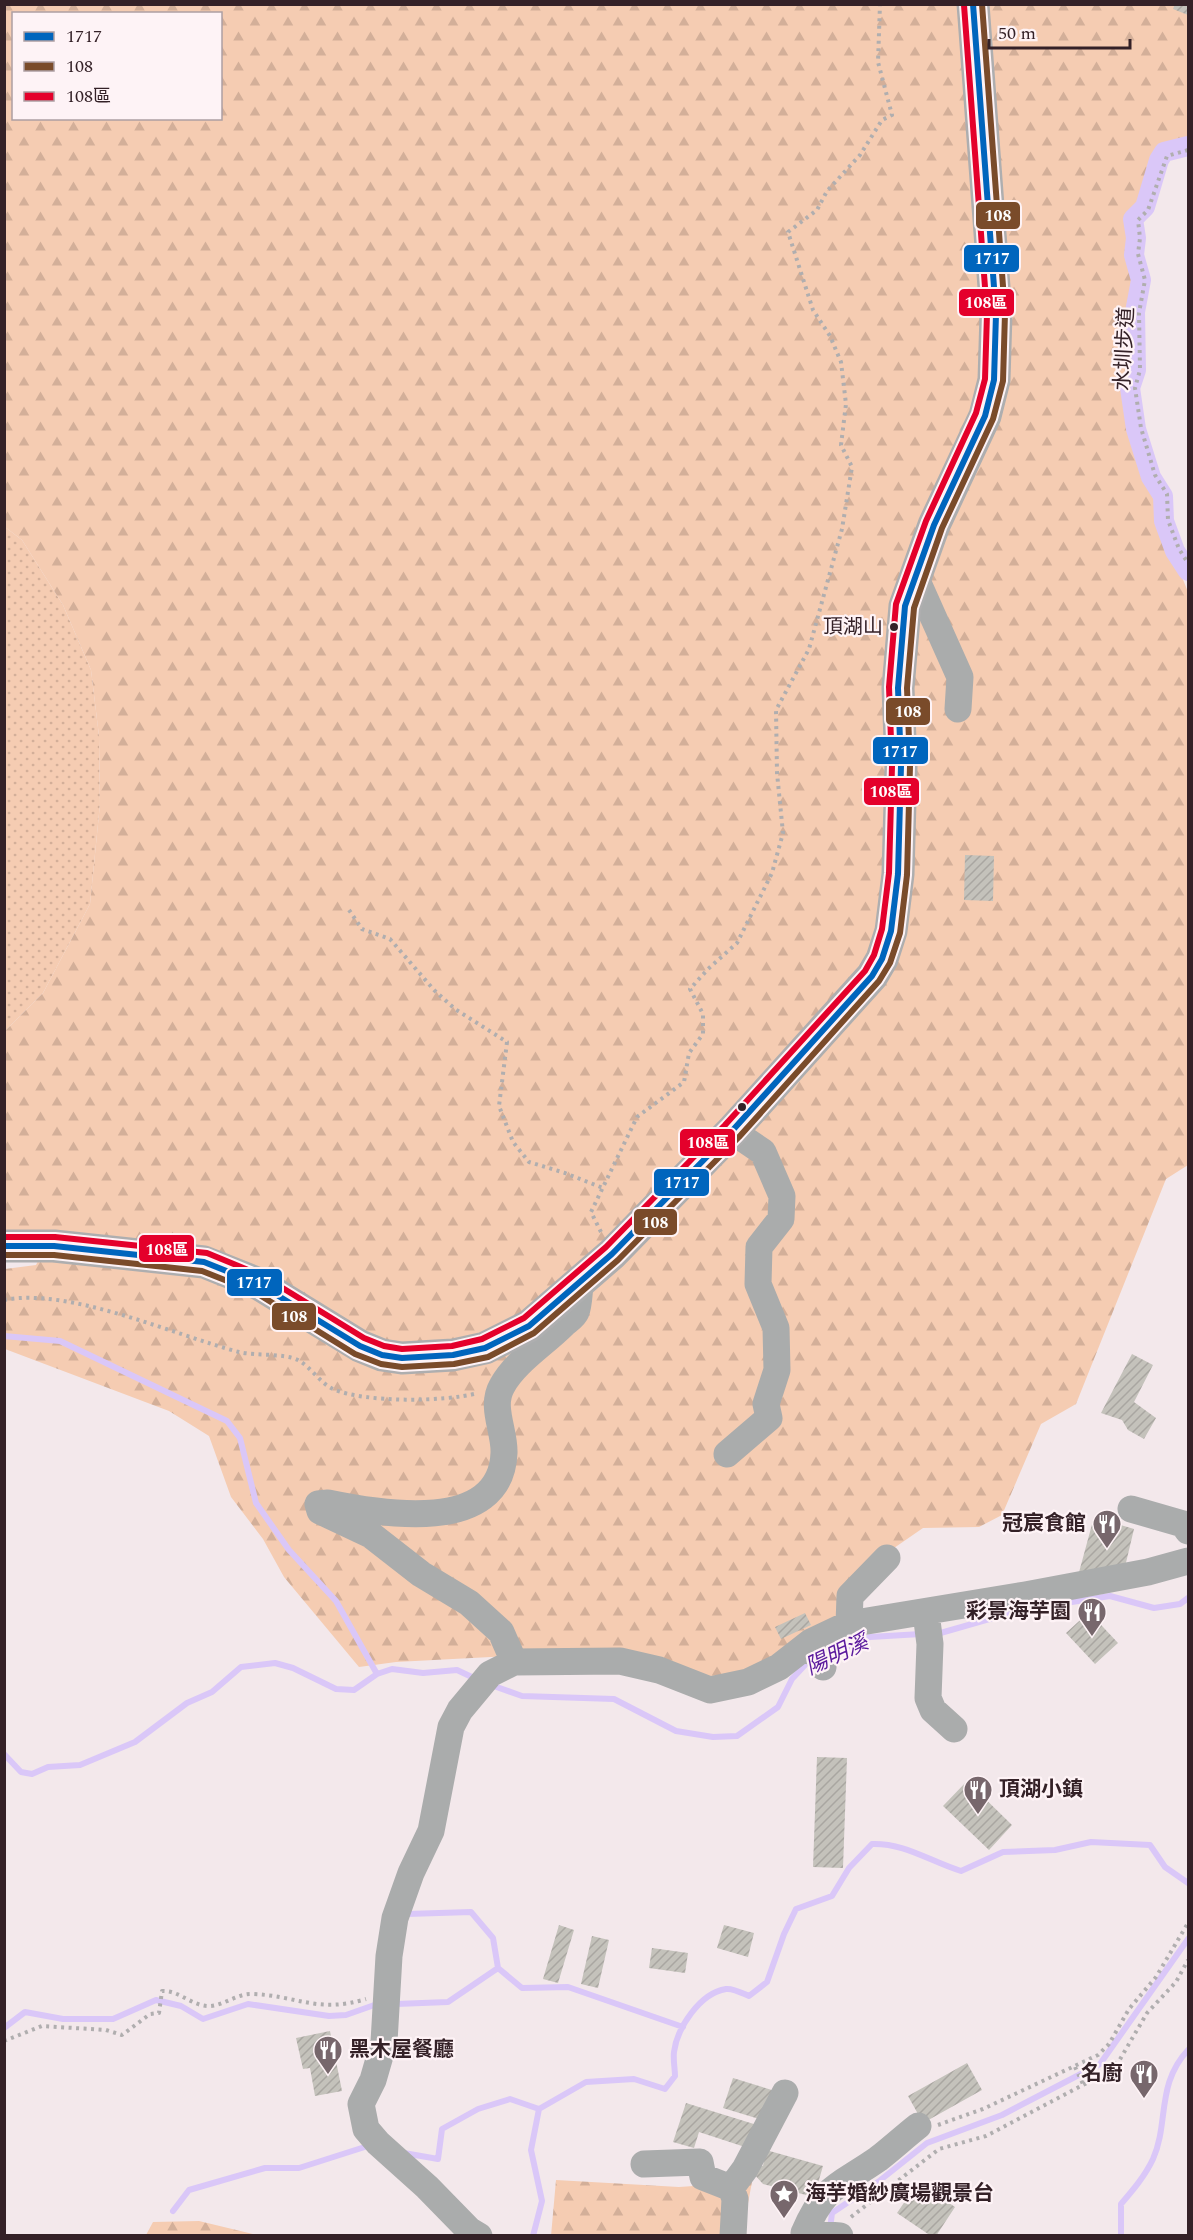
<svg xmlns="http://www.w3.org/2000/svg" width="1193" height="2240" font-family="Spectral,'Noto Sans TC',serif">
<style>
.grass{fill:url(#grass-dots)}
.forest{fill:url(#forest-firs);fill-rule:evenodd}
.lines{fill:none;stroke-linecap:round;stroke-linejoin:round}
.stream{stroke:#dac7f8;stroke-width:6}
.canal{stroke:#dac7f8;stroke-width:20}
.building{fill:url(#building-hatch)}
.path{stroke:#b0aeaf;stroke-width:4;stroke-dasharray:3 4.5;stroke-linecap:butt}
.minor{stroke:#aaacac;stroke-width:27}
.major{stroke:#aeaeaf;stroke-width:33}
.bus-1-casing{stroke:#fef3f6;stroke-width:10}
.bus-2-casing{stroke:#fef3f6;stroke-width:10}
.bus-3-casing{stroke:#fef3f6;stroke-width:10}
.bus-1{stroke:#0065bd;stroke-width:6}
.bus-2{stroke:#7a4b2a;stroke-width:6}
.bus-3{stroke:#e4002b;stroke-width:6}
.bus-dot{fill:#342127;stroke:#fef3f6;stroke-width:2}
.labels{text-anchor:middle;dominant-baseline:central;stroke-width:4.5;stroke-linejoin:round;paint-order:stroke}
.bus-label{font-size:20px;fill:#342127;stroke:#fef3f6;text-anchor:end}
.street-label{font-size:21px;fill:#342127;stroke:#fef3f6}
.poi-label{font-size:21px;font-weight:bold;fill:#342127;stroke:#fef3f6;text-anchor:end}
.water-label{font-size:22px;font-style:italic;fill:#5a199d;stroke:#fef3f6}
.line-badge{stroke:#fef3f6;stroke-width:2}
.badge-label{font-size:16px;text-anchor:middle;font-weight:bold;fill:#fff}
</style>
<defs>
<pattern id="grass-dots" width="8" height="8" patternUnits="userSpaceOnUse" patternTransform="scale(1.5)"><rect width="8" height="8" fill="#f5ccb2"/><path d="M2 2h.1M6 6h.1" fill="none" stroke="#d3af99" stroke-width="1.8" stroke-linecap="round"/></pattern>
<pattern id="forest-firs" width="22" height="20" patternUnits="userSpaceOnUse" patternTransform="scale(1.5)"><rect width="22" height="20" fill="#f5ccb2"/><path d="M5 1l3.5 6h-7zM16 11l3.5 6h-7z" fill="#d3af99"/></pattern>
<pattern id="building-hatch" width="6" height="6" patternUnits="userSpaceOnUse" patternTransform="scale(1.5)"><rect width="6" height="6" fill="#c4c2bb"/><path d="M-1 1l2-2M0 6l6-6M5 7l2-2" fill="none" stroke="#a9a6a1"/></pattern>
</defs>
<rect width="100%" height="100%" fill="#f3e8eb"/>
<path class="grass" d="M 5,527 L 22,540 L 63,605 L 91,670 L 99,736 L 100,804 L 90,904 L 43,993 L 5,1031 Z"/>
<path class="forest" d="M 5,5 L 1188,5 L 1188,140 L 1163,156 L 1145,190 L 1134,226 L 1138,427 L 1152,473 L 1155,510 L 1188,592 L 1188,1165 L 1166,1179 L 1076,1404 L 1041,1424 L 1002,1515 L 979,1527 L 923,1528 L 881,1557 L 837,1620 L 777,1657 L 717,1680 L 527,1655 L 396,1662 L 359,1667 L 284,1577 L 263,1539 L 231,1497 L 209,1436 L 169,1411 L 5,1349 L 5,1269 L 36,1265 L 40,1257 L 5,1237 L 5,1031 L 43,993 L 90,904 L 100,804 L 99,736 L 91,670 L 63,605 L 22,540 L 5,527 ZM 14,14 L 220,14 L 220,118 L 14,118 Z
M 556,2180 L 679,2187 L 752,2182 L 742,2235 L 551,2236 Z
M 199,2221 L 257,2235 L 146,2235 L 153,2222 Z"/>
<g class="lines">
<path class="stream" d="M 4,1336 L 60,1341 L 227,1421 L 240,1438 L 256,1503 L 289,1550 L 336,1601 L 377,1674
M 937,1634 L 1021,1610 L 1110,1596 L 1154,1608 L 1180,1604 L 1188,1598
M 824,1657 L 870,1637 L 921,1634
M 491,1685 L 522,1696 L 614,1699 L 676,1731 L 713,1737 L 737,1736 L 778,1707 L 792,1679 L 806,1664 L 812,1662
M 4,1754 L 21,1772 L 32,1774 L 48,1767 L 80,1765 L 135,1742 L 187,1703 L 212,1692 L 241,1667 L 275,1663 L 293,1668 L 336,1689 L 354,1690 L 377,1674 L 392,1669 L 423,1673 L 457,1670 L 476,1679
M 407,1914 L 471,1912 L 493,1938 L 498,1968 L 522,1988 L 568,1987 L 683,2027
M 396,2004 L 448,2002 L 498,1968
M 4,2028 L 25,2012 L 63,2019 L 113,2019 L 156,2000 L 181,2006 L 203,2019 L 248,2004 L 329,2016 L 346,2015 L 380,2003
M 404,2153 L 438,2159 L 442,2129 L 478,2109 L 510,2099 L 539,2109
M 173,2211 L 189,2190 L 265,2168 L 299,2168 L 371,2145
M 830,2229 L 832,2213 L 878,2182 L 927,2143 L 1002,2115 L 1100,2064 L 1188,1939
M 533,2236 L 542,2201 L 531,2150 L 539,2109 L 586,2082 L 634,2079 L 665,2089 L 675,2076 C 675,2069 673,2060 674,2052 C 677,2028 700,1993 726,1989 C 733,1988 742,1993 749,1996 L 767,1982 L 784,1934 L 796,1909 L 832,1896 L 849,1868 L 872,1844 C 905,1843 929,1861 961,1871 L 1003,1852 L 1055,1850 L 1091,1842 L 1150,1845 L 1165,1867 L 1188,1883
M 1121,2236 L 1121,2204 C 1133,2190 1145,2176 1153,2159 C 1169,2123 1156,2084 1188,2050"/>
<path class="canal" d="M 1188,146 L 1164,152 L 1159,160 L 1145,207 L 1133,219 L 1136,238 L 1134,255 L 1141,280 L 1135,312 L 1136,370 L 1130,388 L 1136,429 L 1151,477 L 1163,496 L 1164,521 L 1175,551 L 1188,571"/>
</g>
<path class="building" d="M 1175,4 L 1188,4 L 1188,15 L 1173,9 Z
M 965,855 L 994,856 L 993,901 L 964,900 Z
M 1132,1354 L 1153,1365 L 1134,1402 L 1156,1418 L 1144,1439 L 1128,1430 L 1122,1420 L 1101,1413 Z
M 1094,1517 L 1134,1529 L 1124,1571 L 1078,1576 Z
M 1089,1612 L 1118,1643 L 1095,1664 L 1066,1633 Z
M 805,1613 L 811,1625 L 781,1639 L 775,1627 Z
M 817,1757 L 847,1758 L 843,1868 L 813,1867 Z
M 967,1781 L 1012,1825 L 989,1850 L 943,1806 Z
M 559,1925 L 574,1930 L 558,1983 L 543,1979 Z
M 724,1925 L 754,1933 L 748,1957 L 717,1948 Z
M 592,1936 L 609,1940 L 598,1988 L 581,1984 Z
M 652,1948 L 688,1953 L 685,1973 L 649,1968 Z
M 330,2031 L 342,2091 L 315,2096 L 310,2068 L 303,2069 L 296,2038 Z
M 967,2063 L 982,2090 L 923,2123 L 908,2096 Z
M 733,2078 L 775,2091 L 766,2121 L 723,2108 Z
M 686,2103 L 757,2125 L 748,2148 L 699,2132 L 694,2148 L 673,2142 Z
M 766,2150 L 823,2166 L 814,2197 L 763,2184 L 753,2173 L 758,2164 L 763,2166 Z
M 918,2182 L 955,2207 L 936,2236 L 931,2236 L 897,2213 Z"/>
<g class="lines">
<path class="path" d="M 1188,150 L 1167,156 L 1148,210 L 1138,220 L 1140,238 L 1138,254 L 1145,280 L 1139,313 L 1140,370 L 1135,388 L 1141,428 L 1155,475 L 1167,494 L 1168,520 L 1179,549 L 1188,563
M 349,910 L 362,929 L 390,939 L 434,990 L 455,1009 L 507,1042 L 499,1106 L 513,1142 L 529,1162 L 565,1173 L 603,1188
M 601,1232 L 591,1212 L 637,1117 L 684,1082 L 689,1053 L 703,1034 L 703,1014 L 690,989 L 708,969 L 737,943 L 772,873 L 783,833 L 777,773 L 776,710 L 809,649 L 842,529 L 852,467 L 841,445 L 846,404 L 841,362 L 830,336 L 813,310 L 788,232 L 817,210 L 827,191 L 860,155 L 882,120 L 892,115 L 878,62 L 880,4
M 4,1300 C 69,1287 174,1335 239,1352 C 255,1356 284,1353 298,1360 C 311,1367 320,1383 333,1389 C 365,1403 445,1402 478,1393
M 4,2041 L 42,2026 L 106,2030 L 122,2035 L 150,2014 L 159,2013 L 162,1991 C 179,1990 193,2007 210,2006 C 224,2005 237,1994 251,1994 C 296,1995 317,2014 366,1999
M 1075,2067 L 1083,2084
M 938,2125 L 983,2109 L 1098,2055 L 1109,2044 L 1129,2009 L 1156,1977 L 1188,1923
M 851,2217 L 939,2149 L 986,2136 L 1100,2076 L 1119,2061 L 1147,2013 L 1176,1982 L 1188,1960"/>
<path class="minor" d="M 914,574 L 960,677 L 958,709
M 727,1454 L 769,1418 L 766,1404 L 777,1370 L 776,1328 L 758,1284 L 759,1247 L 781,1219 L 782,1196 L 763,1152 L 732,1131
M 1131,1509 L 1183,1524 L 1188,1531
M 926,1613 L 930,1644 L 928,1698 L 933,1710 L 954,1729
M 849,1624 L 850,1596 L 887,1558
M 811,1642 L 823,1667
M 514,1662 L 501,1632 L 469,1603 L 421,1574 L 371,1535 L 320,1511 L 318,1504 L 328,1503 C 381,1514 501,1535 504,1453 C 505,1431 490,1407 502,1386 C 515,1362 544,1344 563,1325 C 567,1321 574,1317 576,1312 C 579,1305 579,1293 580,1285
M 644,2164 L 700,2162 L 703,2177 L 731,2188 L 735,2199 L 733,2236
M 731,2188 L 745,2169 L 785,2093
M 804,2233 C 825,2184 838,2187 878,2159 C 891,2149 904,2137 918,2126
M 804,2233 L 840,2236
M 479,2236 L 469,2230 L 427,2187 L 378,2143 L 366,2129 L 361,2104 L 373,2080 L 384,2042 L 389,1956 L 395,1918 L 411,1873 L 431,1831 L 451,1727 L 460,1710 L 490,1674 L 514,1662 L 620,1661 L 659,1670 L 710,1690 L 748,1682 L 779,1667 L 811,1642 L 849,1624 L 1025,1595 L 1148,1572 L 1188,1561"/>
<path class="major" d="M 4,1246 L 54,1246 L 204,1262 L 259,1284 L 360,1346 L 382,1355 L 402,1358 L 453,1355 L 485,1348 L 529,1326 L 612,1254 L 732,1131 L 872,976 L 882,959 L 891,931 L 898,874 L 901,766 L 898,688 L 905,606 L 934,525 L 985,416 L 994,380 L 996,314 L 973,4"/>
<g class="bus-1-casing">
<path id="bus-1" d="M 4,1246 L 54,1246 L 204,1262 L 259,1284 L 360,1346 L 382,1355 L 402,1358 L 453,1355 L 485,1348 L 529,1326 L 612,1254 L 732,1131 L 872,976 L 882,959 L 891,931 L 898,874 L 901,766 L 898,688 L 905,606 L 934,525 L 985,416 L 994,380 L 996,314 L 973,4"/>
</g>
<g class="bus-2-casing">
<path id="bus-2" d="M 4,1255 L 54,1255 L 202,1271 L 255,1292 L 355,1354 L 381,1364 L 402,1367 L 454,1364 L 488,1357 L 534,1333 L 618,1260 L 739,1137 L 879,981 L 890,963 L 900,933 L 907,875 L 910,766 L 907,688 L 914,608 L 942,528 L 993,419 L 1003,381 L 1005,313 L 982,4"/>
</g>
<g class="bus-3-casing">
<path id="bus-3" d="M 4,1237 L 55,1237 L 207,1253 L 263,1276 L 364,1338 L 384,1346 L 402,1349 L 452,1346 L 482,1339 L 524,1318 L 606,1247 L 725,1125 L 865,971 L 874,955 L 882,929 L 889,873 L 892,766 L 889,687 L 896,604 L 926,521 L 976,413 L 985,379 L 987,314 L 964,5"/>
</g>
<use href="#bus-1" class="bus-1"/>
<use href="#bus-2" class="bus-2"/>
<use href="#bus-3" class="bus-3"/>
</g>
<defs>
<g id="restaurant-pin" transform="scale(1.5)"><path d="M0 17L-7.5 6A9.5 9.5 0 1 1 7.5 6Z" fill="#77676c" stroke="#fef3f6"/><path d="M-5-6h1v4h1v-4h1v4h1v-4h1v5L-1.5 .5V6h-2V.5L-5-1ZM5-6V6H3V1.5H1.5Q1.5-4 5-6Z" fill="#fff"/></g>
<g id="sight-pin" transform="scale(1.5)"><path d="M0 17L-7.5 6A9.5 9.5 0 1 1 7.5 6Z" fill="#77676c" stroke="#fef3f6"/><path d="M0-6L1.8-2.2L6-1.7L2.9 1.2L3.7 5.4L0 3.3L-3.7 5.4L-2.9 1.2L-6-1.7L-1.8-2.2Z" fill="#fff"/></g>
</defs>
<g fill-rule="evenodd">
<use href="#restaurant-pin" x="1107" y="1524"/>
<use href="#restaurant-pin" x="1092" y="1612"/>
<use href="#restaurant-pin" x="978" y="1790"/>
<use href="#restaurant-pin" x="328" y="2050"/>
<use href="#restaurant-pin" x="1144" y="2074"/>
<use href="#sight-pin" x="784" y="2194"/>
</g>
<g class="bus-dot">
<circle cx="894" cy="627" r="5"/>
<circle cx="742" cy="1107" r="5"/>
</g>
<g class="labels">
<g class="bus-label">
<text x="883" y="627">頂湖山</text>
</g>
<g class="street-label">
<text transform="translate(1125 349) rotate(-87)">水圳步道</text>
</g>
<g class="poi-label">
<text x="1086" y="1524">冠宸食館</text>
<text x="1071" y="1612">彩景海芋園</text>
<text x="999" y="1790" text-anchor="start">頂湖小鎮</text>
<text x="349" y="2050" text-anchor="start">黑木屋餐廳</text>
<text x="1123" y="2074">名廚</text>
<text x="805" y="2194" text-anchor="start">海芋婚紗廣場觀景台</text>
</g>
<g class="water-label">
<text transform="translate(837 1655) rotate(-25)">陽明溪</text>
</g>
</g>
<g class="line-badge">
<rect x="975" y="201" width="46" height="29" rx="6" fill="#7a4b2a"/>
<rect x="963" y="244" width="57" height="29" rx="6" fill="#0065bd"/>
<rect x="958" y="288" width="57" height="29" rx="6" fill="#e4002b"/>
<rect x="885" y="697" width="46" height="29" rx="6" fill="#7a4b2a"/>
<rect x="872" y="736" width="57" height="29" rx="6" fill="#0065bd"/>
<rect x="863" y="777" width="57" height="29" rx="6" fill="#e4002b"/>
<rect x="679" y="1128" width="57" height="29" rx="6" fill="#e4002b"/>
<rect x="653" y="1168" width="57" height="29" rx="6" fill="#0065bd"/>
<rect x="633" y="1208" width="45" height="28" rx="6" fill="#7a4b2a"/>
<rect x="138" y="1234" width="57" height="29" rx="6" fill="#e4002b"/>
<rect x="226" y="1268" width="57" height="29" rx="6" fill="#0065bd"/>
<rect x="271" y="1302" width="46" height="29" rx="6" fill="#7a4b2a"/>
</g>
<g class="badge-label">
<text x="998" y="221">108</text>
<text x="992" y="264">1717</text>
<text x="986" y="308">108區</text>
<text x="908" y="717">108</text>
<text x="900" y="757">1717</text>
<text x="891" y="797">108區</text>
<text x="708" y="1148">108區</text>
<text x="682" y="1188">1717</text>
<text x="655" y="1228">108</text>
<text x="167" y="1255">108區</text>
<text x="254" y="1288">1717</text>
<text x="294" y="1322">108</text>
</g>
<rect width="1193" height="2240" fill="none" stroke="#342127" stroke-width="12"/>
<rect x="12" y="12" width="210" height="108" fill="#fef3f6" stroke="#ad9fa3" stroke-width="1.5"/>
<rect x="24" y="32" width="30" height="9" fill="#0065bd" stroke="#ad9fa3" stroke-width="1.5"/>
<text x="66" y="42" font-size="18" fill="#342127">1717</text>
<rect x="24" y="62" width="30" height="9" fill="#7a4b2a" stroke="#ad9fa3" stroke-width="1.5"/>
<text x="66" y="72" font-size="18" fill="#342127">108</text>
<rect x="24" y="92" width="30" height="9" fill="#e4002b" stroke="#ad9fa3" stroke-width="1.5"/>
<text x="66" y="102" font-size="18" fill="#342127">108區</text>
<path d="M989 39v9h141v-9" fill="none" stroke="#342127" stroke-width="3"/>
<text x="998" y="39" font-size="18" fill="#342127" stroke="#fef3f6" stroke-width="4.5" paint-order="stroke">50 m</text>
</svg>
